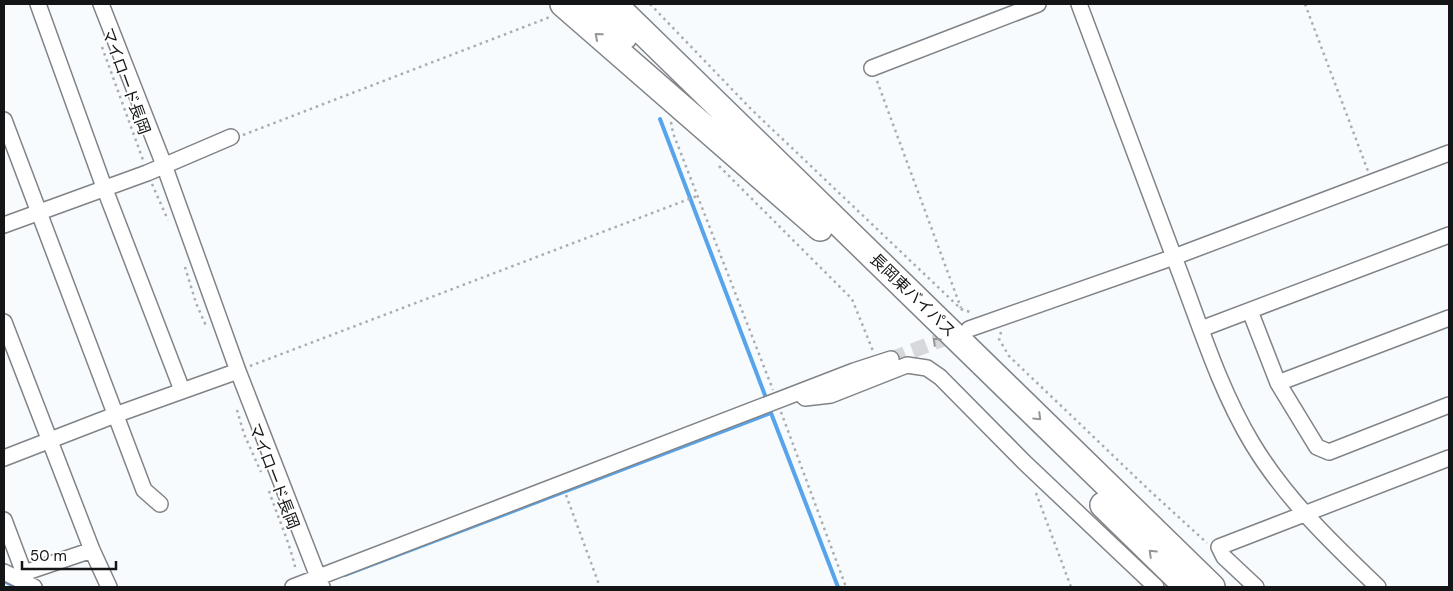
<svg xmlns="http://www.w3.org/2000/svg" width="1453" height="591" font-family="'DM Sans','Noto Sans JP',sans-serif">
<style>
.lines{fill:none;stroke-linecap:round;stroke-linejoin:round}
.stream{stroke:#58a4eb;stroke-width:4}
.minor-tunnel{stroke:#d6d8db;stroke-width:15;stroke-dasharray:15 8;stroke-linecap:butt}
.minor-casing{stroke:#808387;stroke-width:18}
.trunk-casing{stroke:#808387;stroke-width:28}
.path{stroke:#aaacaf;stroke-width:2.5;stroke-dasharray:2.5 4;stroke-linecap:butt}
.minor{stroke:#fff;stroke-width:15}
.trunk{stroke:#fff;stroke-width:25}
.oneway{stroke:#959696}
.labels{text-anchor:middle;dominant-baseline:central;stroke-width:4;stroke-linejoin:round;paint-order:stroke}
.street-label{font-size:16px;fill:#141516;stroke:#fff}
</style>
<rect width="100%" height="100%" fill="#f8fbfe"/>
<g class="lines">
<path class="stream" d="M 660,119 L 766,398
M 345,575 L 771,413 L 838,587
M 4,581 L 16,587"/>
<path class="minor-tunnel" d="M 891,359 L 959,333"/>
<g class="minor-casing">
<path id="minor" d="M 38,4 L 104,187 L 182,390
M 101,4 L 164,165 L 238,371 L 322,587
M 1079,4 C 1112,91 1145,178 1177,265 C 1200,325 1219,388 1252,443 C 1285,498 1331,542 1378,587
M 872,68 L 1038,4
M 4,120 L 144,490 L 160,504
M 4,225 L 147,173 L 231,137
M 1250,311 L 1278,383 L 1317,447 L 1329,452 L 1449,405
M 4,322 L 92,550 L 109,587
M 969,329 L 1174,257 L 1449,153
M 1201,329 L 1449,235
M 1278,383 L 1449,318
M 800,393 L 805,398 L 831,395 L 907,365 L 927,368 L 940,377 L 1024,462 L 1156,587
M 4,458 L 115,415 L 238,371
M 4,520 L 24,573 L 20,580
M 4,572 L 34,587
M 24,573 L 92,550
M 293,587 L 854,371 L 891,359
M 1256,587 L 1224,557 L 1219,547 L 1449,458"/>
</g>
<g class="trunk-casing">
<path id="trunk" d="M 563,4 L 820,228
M 591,4 L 624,37
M 614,4 L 1212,587
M 1103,505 L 1187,587"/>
</g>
<path class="path" d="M 650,4 L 751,109 L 961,309 L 973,313
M 1305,4 L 1368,171
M 102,47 L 143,160
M 877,81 L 961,308
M 671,122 L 673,133 L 773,390
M 243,135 L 550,17
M 719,166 L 852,299 L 873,351
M 152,184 L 168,220
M 185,267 L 196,303 L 207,328
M 1001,332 L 999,339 L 1009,356 L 1149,490 L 1207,543
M 250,366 L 697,196
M 237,410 L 244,434 L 261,472
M 781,412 L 846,587
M 269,491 C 278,518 290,543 296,571
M 1036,493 L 1071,587
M 566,495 L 600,587"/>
<use href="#minor" class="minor"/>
<use href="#trunk" class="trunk"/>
</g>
<defs><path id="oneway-chevron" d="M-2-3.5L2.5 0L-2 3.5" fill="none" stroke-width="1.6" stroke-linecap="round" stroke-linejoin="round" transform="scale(1.25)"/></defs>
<g class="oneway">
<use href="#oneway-chevron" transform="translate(598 36) rotate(-139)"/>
<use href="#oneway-chevron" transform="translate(936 341) rotate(-136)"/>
<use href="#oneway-chevron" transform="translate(1038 417) rotate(44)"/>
<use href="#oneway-chevron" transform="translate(1152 553) rotate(-136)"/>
</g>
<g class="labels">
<g class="street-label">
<text transform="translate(126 81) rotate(70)">マイロード長岡</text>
<text transform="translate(913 295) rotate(44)">長岡東バイパス</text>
<text transform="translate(274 476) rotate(69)">マイロード長岡</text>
</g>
</g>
<rect width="1453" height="591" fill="none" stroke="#141516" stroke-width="10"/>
<path d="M22 561v8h94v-8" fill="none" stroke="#141516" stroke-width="2.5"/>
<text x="30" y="561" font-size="15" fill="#141516" stroke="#ffffff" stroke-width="4" paint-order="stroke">50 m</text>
</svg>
